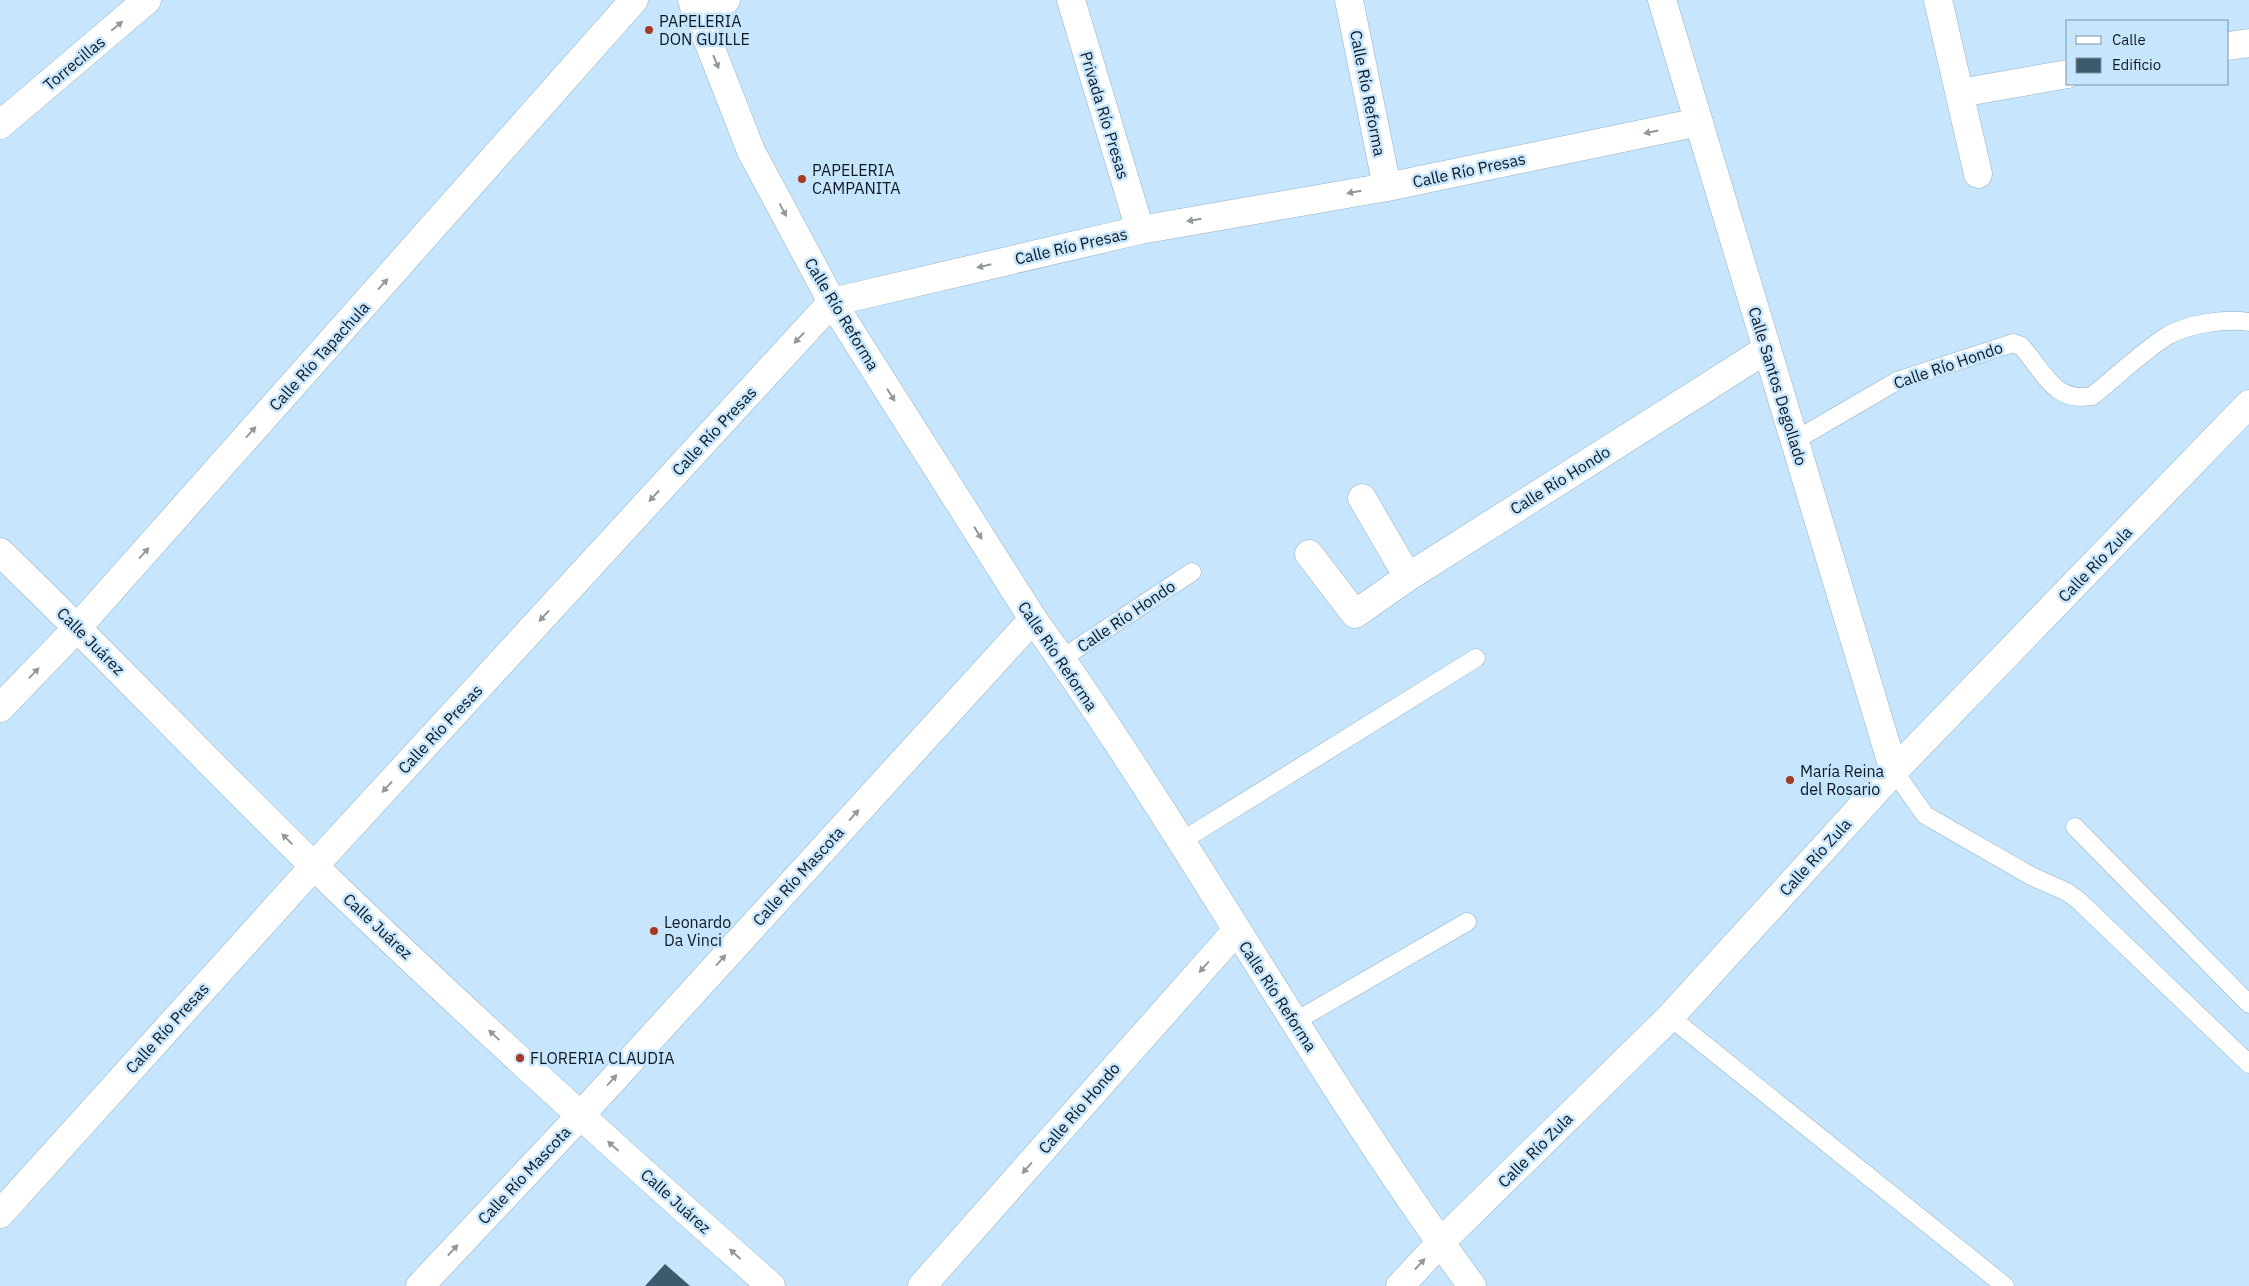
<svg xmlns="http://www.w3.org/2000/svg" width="2249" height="1286" font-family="'IBM Plex Sans',sans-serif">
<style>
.building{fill:#3e5a6d}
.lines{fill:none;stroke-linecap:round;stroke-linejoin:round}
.service-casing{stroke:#92b0c5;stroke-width:19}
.minor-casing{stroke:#92b0c5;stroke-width:29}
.service{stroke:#fff;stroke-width:18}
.minor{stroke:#fff;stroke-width:28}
.oneway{fill:#93989b}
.poi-dot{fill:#a33a21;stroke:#c7e6fd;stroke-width:2}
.labels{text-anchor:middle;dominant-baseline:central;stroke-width:5;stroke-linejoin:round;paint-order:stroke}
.poi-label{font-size:16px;fill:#0e1921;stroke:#c7e6fd;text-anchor:start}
.street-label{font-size:16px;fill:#0e1921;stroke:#c7e6fd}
</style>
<rect width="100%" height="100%" fill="#c7e6fd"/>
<path class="building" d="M 665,1264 L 690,1286 L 645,1286 Z"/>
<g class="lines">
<g class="service-casing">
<path id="service" d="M 1794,441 L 1897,381 L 2013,343 L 2021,346 C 2044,371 2053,403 2092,396 C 2116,377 2142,352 2167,336 C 2188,324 2226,318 2249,322
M 1061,659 L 1192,572
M 1894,771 L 1925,815 L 2031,876 L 2067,892 L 2078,900 L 2249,1064
M 2075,827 L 2249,1004
M 1180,842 L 1476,658
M 1670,1017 L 2005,1286
M 1294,1022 L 1467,922"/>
</g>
<g class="minor-casing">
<path id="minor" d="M 692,0 L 751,151 L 832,302 L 1033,619 C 1188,835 1314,1071 1472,1286
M 1071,0 L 1140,230
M 1349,0 L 1387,187
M 1662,0 L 1894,771
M 1938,0 L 1978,174
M 694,7 L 726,0
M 2228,46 L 2249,43
M 1960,93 L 2068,74
M 0,125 L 147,0
M 1362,498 L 1408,577
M 0,552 C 107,655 208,763 314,866 C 462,1010 616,1149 771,1286
M 1309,554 L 1355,614 L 1408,577 L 1767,349
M 0,708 L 78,627 L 634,0
M 0,1214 L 314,866 L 832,302 L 1140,230 L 1387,187 L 1699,122
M 420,1286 L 580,1116 L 1033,619
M 922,1286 L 1236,931
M 1400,1286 L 1440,1243 L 1670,1017 L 1894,771 L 2249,404"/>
</g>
<use href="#service" class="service"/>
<use href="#minor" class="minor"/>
</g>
<defs><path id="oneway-solid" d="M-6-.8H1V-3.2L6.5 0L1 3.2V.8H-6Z" transform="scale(1.25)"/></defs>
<g class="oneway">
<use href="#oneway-solid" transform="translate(117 26) rotate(-40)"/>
<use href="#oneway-solid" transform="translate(716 62) rotate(68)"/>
<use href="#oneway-solid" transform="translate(1651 132) rotate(168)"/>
<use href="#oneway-solid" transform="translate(1354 192) rotate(170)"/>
<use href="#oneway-solid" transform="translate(783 210) rotate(62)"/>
<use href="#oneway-solid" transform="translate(1194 220) rotate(170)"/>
<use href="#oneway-solid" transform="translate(984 266) rotate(167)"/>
<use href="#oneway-solid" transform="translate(383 284) rotate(-48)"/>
<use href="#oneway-solid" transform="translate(799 338) rotate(133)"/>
<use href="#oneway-solid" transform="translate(891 395) rotate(58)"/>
<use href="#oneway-solid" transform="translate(251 432) rotate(-48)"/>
<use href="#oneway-solid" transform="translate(654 496) rotate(133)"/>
<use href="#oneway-solid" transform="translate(978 533) rotate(58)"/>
<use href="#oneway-solid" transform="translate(144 553) rotate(-48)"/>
<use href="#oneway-solid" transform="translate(544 616) rotate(133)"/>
<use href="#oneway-solid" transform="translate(34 673) rotate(-46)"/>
<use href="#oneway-solid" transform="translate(387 787) rotate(133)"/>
<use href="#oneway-solid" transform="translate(854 815) rotate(-48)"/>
<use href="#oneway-solid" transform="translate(287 839) rotate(-135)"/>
<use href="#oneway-solid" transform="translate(721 960) rotate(-48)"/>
<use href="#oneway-solid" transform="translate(1204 967) rotate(131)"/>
<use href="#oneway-solid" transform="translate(494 1035) rotate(-137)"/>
<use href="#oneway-solid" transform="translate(612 1080) rotate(-48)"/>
<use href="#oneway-solid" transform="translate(613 1146) rotate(-138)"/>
<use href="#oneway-solid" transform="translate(1027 1168) rotate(131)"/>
<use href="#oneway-solid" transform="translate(453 1250) rotate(-47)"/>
<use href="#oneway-solid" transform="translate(735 1254) rotate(-138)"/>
<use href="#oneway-solid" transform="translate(1420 1264) rotate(-47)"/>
</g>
<g class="poi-dot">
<circle cx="649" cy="30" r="5"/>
<circle cx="802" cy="179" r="5"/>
<circle cx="1790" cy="780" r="5"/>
<circle cx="654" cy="931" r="5"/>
<circle cx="520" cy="1058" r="5"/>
</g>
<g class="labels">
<g class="poi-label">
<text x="659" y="21">PAPELERIA<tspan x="659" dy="18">DON GUILLE</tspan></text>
<text x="812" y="170">PAPELERIA<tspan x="812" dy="18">CAMPANITA</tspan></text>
<text x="1800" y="771">María Reina<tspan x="1800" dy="18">del Rosario</tspan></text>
<text x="664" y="922">Leonardo<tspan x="664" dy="18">Da Vinci</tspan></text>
<text x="530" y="1058">FLORERIA CLAUDIA</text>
</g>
<g class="street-label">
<text transform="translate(74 63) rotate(-40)">Torrecillas</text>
<text transform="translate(1368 93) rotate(79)">Calle Río Reforma</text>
<text transform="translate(1105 115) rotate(73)">Privada Río Presas</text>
<text transform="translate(1469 170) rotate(-12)">Calle Río Presas</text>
<text transform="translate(1071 246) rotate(-13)">Calle Río Presas</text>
<text transform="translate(842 314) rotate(59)">Calle Río Reforma</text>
<text transform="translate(319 356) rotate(-48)">Calle Río Tapachula</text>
<text transform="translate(1948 365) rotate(-19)">Calle Río Hondo</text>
<text transform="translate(1778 386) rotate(73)">Calle Santos Degollado</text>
<text transform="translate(714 431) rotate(-47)">Calle Río Presas</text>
<text transform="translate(1560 480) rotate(-32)">Calle Río Hondo</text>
<text transform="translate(2095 564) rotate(-46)">Calle Río Zula</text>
<text transform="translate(1126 616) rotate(-34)">Calle Río Hondo</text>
<text transform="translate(91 641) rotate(45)">Calle Juárez</text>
<text transform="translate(1058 656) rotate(56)">Calle Río Reforma</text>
<text transform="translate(440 729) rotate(-47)">Calle Río Presas</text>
<text transform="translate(1815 857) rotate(-48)">Calle Río Zula</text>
<text transform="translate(798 876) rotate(-48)">Calle Río Mascota</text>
<text transform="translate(378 926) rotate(43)">Calle Juárez</text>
<text transform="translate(1278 996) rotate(57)">Calle Río Reforma</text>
<text transform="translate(167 1028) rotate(-48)">Calle Río Presas</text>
<text transform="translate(1079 1108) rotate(-49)">Calle Río Hondo</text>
<text transform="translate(1535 1150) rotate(-45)">Calle Río Zula</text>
<text transform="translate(524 1175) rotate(-47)">Calle Río Mascota</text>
<text transform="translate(676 1201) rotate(42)">Calle Juárez</text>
</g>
</g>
<rect x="2066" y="20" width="162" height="65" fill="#c7e6fd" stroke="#7d94a5"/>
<rect x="2076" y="36" width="25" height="8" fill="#ffffff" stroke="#7d94a5"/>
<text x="2112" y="45" font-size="15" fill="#0e1921">Calle</text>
<rect x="2076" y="58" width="25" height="15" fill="#3e5a6d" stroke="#7d94a5"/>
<text x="2112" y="70" font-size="15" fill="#0e1921">Edificio</text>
</svg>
